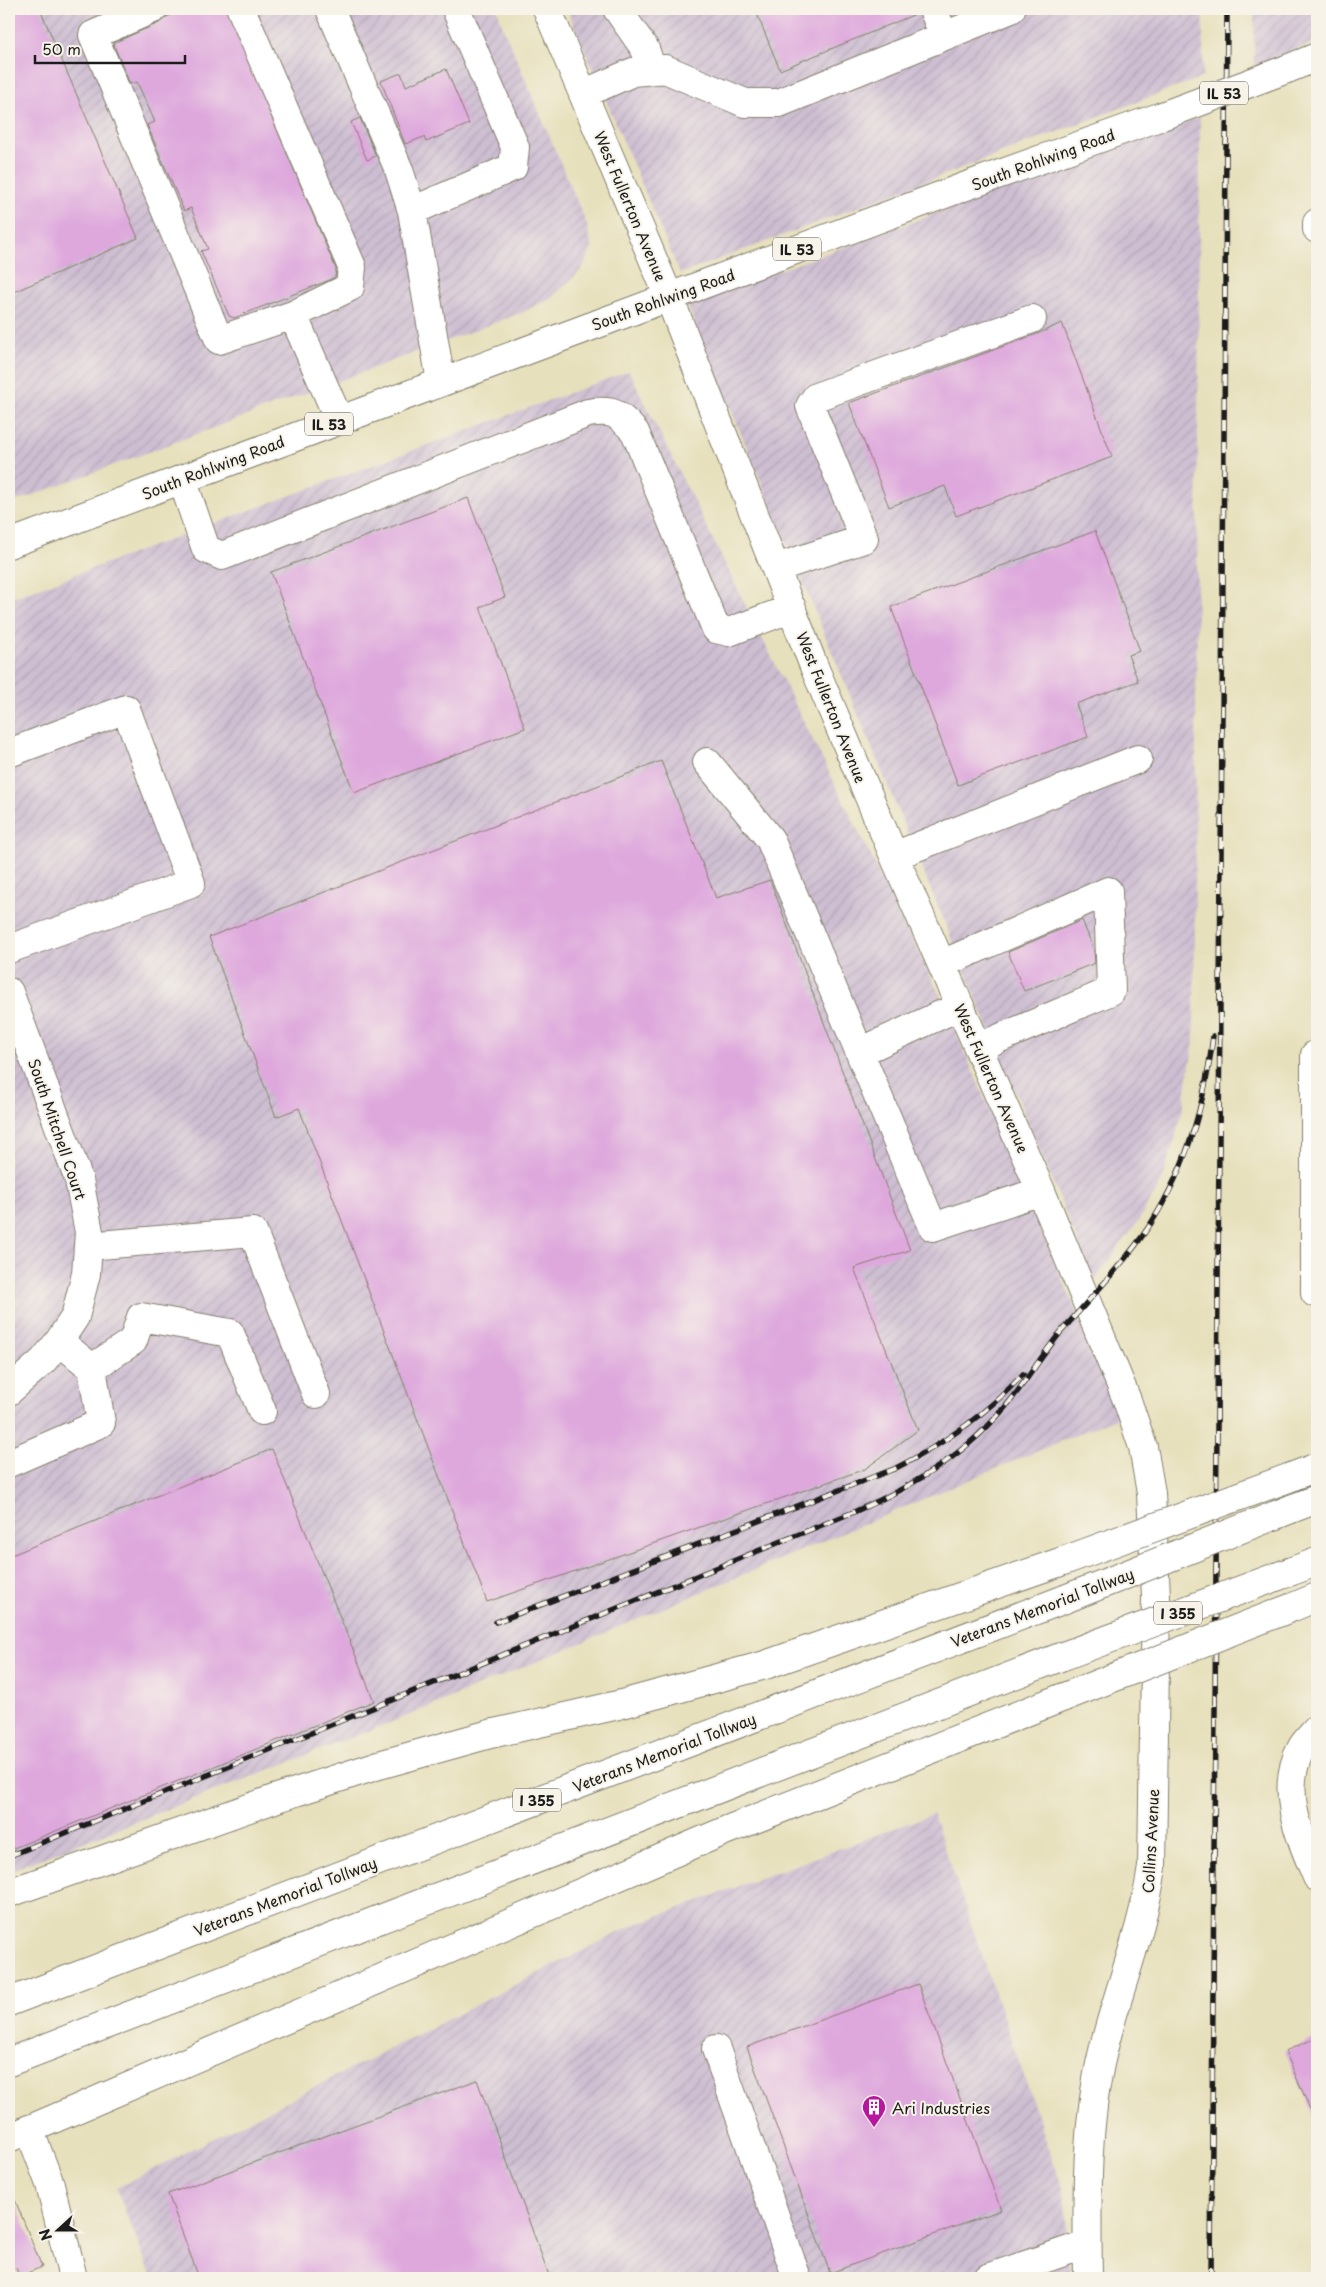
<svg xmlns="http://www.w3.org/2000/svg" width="1326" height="2287" font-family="'Playpen Sans',sans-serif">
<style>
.industrial{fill:url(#industrial-furrows)}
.building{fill:#dea8dd}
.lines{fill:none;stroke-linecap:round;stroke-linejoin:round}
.minor-casing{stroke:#827e6c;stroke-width:30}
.major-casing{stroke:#827e6c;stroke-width:30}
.highway-casing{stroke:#827e6c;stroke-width:30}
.minor{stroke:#fff;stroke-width:28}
.major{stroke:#fff;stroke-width:28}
.highway{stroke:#fff;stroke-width:28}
.rail-casing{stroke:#1c1c1c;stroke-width:5.5}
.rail{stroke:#f7f3e8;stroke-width:4;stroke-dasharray:11;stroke-linecap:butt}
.major-bridge-casing{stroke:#827e6c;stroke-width:30;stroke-linecap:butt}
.highway-bridge-casing{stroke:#827e6c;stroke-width:30;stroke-linecap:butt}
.major-bridge{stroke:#fff;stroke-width:28}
.highway-bridge{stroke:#fff;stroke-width:28}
.labels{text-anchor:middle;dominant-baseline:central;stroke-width:4;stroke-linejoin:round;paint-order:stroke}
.shield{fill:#f7f3e8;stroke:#5e5c59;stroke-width:1}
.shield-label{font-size:14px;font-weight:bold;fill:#1c1c1c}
.street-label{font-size:15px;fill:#1c1c1c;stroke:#f7f3e8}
.poi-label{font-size:15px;fill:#1c1c1c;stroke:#f7f3e8;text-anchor:start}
</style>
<defs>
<pattern id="industrial-furrows" width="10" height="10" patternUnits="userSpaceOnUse" patternTransform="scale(1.25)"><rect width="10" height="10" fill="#cebed2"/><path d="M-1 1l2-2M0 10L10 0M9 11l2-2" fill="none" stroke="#b0a3b4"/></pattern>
</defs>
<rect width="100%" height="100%" fill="#f7f3e8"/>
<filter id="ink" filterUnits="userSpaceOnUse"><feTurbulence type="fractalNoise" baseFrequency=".02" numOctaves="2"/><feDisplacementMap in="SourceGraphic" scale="10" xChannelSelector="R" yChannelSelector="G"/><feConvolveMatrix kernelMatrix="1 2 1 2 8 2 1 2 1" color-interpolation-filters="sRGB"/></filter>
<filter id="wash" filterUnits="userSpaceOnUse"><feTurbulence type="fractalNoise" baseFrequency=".0096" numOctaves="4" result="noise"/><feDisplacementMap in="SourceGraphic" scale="20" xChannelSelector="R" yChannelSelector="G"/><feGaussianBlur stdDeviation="1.12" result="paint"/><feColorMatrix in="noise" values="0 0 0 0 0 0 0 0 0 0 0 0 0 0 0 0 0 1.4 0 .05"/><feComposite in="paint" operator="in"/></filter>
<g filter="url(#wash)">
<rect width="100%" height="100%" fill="#e7e0bc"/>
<path class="industrial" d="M 9,9 L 497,9 L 503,27 L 587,225 L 592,248 L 581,270 L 551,298 L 521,313 L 9,504 Z
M 567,9 L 1203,9 L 1203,77 L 680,274 Z
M 1254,9 L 1317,9 L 1317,42 L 1254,66 Z
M 1200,117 L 1194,1041 L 1183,1109 L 1163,1179 L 1139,1220 L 1094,1281 L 687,304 Z
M 629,371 L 942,999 L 1121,1416 L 407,1716 L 9,1871 L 9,599 Z
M 933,1814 L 1064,2192 L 1070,2278 L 152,2278 L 116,2188 L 631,1926 Z"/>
<g id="blocks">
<path class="building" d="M 9,9 L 40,9 L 138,238 L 9,294 Z
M 186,9 L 226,9 L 336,269 L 335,277 L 327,281 L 234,318 L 229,316 L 201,251 L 208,249 L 191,208 L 184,211 L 147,125 L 155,122 L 137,82 L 130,84 L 113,43 L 159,23 L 166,17 Z
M 755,9 L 918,9 L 918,13 L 780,70 Z
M 446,69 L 469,124 L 426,142 L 424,137 L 405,144 L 381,81 L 401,73 L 406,86 Z
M 360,118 L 376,156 L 367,160 L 351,122 Z
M 1062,323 L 1112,457 L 956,516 L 945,486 L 889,507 L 849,403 L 1037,334 Z
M 468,498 L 505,597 L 480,607 L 525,728 L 354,793 L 271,572 Z
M 1095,531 L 1140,651 L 1128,655 L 1138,681 L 1076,704 L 1088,737 L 958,785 L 891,607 Z
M 661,761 L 716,898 L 770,880 L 910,1250 L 854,1268 L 918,1430 L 865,1469 L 487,1602 L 299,1108 L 276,1117 L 209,937 Z
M 1082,920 L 1094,950 L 1095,963 L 1024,991 L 1008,952 Z
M 272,1449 L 374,1701 L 9,1850 L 9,1556 Z
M 918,1984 L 1001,2210 L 830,2273 L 747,2047 Z
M 1314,2039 L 1317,2048 L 1317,2125 L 1285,2051 Z
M 477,2080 L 550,2278 L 199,2278 L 168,2194 Z
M 9,2185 L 42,2267 L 19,2276 L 16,2268 L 9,2271 Z"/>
</g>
</g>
<g filter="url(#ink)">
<use href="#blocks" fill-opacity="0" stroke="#827e6c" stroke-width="1"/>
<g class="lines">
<g class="minor-casing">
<path id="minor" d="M 153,9 L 93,35 L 219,340 L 293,315 L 350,287 L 352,267 L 241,9
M 330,9 L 399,170 L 412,211 L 441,382
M 547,9 L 669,297 L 815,669 L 894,856 L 1041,1191 L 1127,1400 L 1143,1447 L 1151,1493 L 1156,1596 L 1152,1867 C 1143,1931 1118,1989 1103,2051 C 1085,2124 1087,2203 1088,2278
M 617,9 L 645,49 L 652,70
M 933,9 L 944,36
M 583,94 L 633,72 L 665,69 L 745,103 L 779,103 L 1011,9
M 412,211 L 513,167 L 515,147 L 456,9
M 1317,223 L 1317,229
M 293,315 L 339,420
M 182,479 L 206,549 L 222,556 L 588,413 C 613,409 618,413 635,432 L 716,629 L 729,632 L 792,608
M 776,568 L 864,539 L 810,406 L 816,397 L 1032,319
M 9,753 L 126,709 L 191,883 L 9,949
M 707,762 L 770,839 L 933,1227 L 1041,1191
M 894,856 L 1138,759
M 942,964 L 1108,891 L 1111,991 L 979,1047
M 9,992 L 79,1180 L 89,1232 L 86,1274 L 75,1317 L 59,1341 L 43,1361 L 9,1391
M 860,1052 L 960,1006
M 88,1246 L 253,1232 L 316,1394
M 1315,1293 L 1315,1055 L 1317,1054
M 59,1341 L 92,1368 L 133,1341 L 141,1317 L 230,1333 L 262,1411
M 9,1463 L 101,1423 L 92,1368
M 1317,1729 C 1313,1734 1306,1740 1302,1747 C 1278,1789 1300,1837 1317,1877
M 716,2049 L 797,2278
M 29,2129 L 50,2184 L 73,2278
M 988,2278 L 1087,2244"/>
</g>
<g class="major-casing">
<path id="major" d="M 1287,69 L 1317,57
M 9,544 L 969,185 L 1162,116"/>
</g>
<g class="highway-casing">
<path id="highway" d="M 1291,1477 L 1317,1467
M 1291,1509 L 1317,1499
M 1292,1571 L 1317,1562
M 1293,1607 L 1317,1597
M 9,1893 L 277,1798 L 379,1765 L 490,1734 L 618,1705 L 765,1665 L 1066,1560
M 9,2002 L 1065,1599
M 9,2062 L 1063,1656
M 9,2138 L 727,1830 L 1064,1697"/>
</g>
<use href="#minor" class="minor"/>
<use href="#major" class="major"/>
<use href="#highway" class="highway"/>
<g class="rail-casing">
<path id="rail" d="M 496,1622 L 894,1469 C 942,1445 987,1414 1023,1374
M 9,1856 L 856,1511 C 916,1485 970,1452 1011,1400 C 1028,1378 1043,1354 1060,1333 C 1085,1304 1111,1277 1135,1246 C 1182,1185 1204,1112 1213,1036
M 1211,2278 L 1227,9"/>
</g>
<use href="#rail" class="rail"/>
<g class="major-bridge-casing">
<path id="major-bridge" d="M 1162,116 L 1287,69"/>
</g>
<g class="highway-bridge-casing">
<path id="highway-bridge" d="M 1066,1560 L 1291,1477
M 1065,1599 L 1291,1509
M 1063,1656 L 1292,1571
M 1064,1697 L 1293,1607"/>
</g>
<use href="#major-bridge" class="major-bridge"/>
<use href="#highway-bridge" class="highway-bridge"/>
</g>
</g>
<defs>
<g id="building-pin" transform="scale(1.25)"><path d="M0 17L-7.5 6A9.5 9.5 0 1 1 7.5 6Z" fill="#b5179e" stroke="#f7f3e8"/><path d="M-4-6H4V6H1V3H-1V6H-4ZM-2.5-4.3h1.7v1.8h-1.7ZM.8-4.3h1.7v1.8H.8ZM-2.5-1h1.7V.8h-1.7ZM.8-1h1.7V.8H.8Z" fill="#fff"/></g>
</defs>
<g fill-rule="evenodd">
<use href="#building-pin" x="874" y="2107"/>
</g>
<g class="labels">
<g class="shield">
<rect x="1200" y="81.5" width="48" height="23" rx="4"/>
<rect x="773" y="237.5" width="48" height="23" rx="4"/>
<rect x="305" y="412.5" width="48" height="23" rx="4"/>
<rect x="1154" y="1601.5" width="48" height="23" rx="4"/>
<rect x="513" y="1788.5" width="48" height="23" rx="4"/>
</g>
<g class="shield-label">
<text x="1224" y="93">IL 53</text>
<text x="797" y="249">IL 53</text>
<text x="329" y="424">IL 53</text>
<text x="1178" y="1613">I 355</text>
<text x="537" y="1800">I 355</text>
</g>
<g class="street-label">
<text transform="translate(1043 159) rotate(-20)">South Rohlwing Road</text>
<text transform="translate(631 206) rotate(67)">West Fullerton Avenue</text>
<text transform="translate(663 299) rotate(-20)">South Rohlwing Road</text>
<text transform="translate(213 467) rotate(-21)">South Rohlwing Road</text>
<text transform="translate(832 707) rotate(68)">West Fullerton Avenue</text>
<text transform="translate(992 1078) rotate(66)">West Fullerton Avenue</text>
<text transform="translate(58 1129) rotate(71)">South Mitchell Court</text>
<text transform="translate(1042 1607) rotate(-21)">Veterans Memorial Tollway</text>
<text transform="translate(664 1752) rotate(-21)">Veterans Memorial Tollway</text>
<text transform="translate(1150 1841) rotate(-87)">Collins Avenue</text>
<text transform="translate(285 1896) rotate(-21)">Veterans Memorial Tollway</text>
</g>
<g class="poi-label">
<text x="892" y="2107">Ari Industries</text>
</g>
</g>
<rect width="1326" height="2287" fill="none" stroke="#f7f3e8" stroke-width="30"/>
<g transform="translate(58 2230) rotate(249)" stroke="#f7f3e8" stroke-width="4" paint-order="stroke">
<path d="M0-4L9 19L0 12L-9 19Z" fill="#1c1c1c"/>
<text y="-8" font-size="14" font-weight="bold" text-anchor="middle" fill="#1c1c1c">N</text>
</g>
<path d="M35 55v8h150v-8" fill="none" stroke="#1c1c1c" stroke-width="2.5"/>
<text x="42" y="55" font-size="15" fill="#1c1c1c" stroke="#f7f3e8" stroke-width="4" paint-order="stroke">50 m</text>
</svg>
